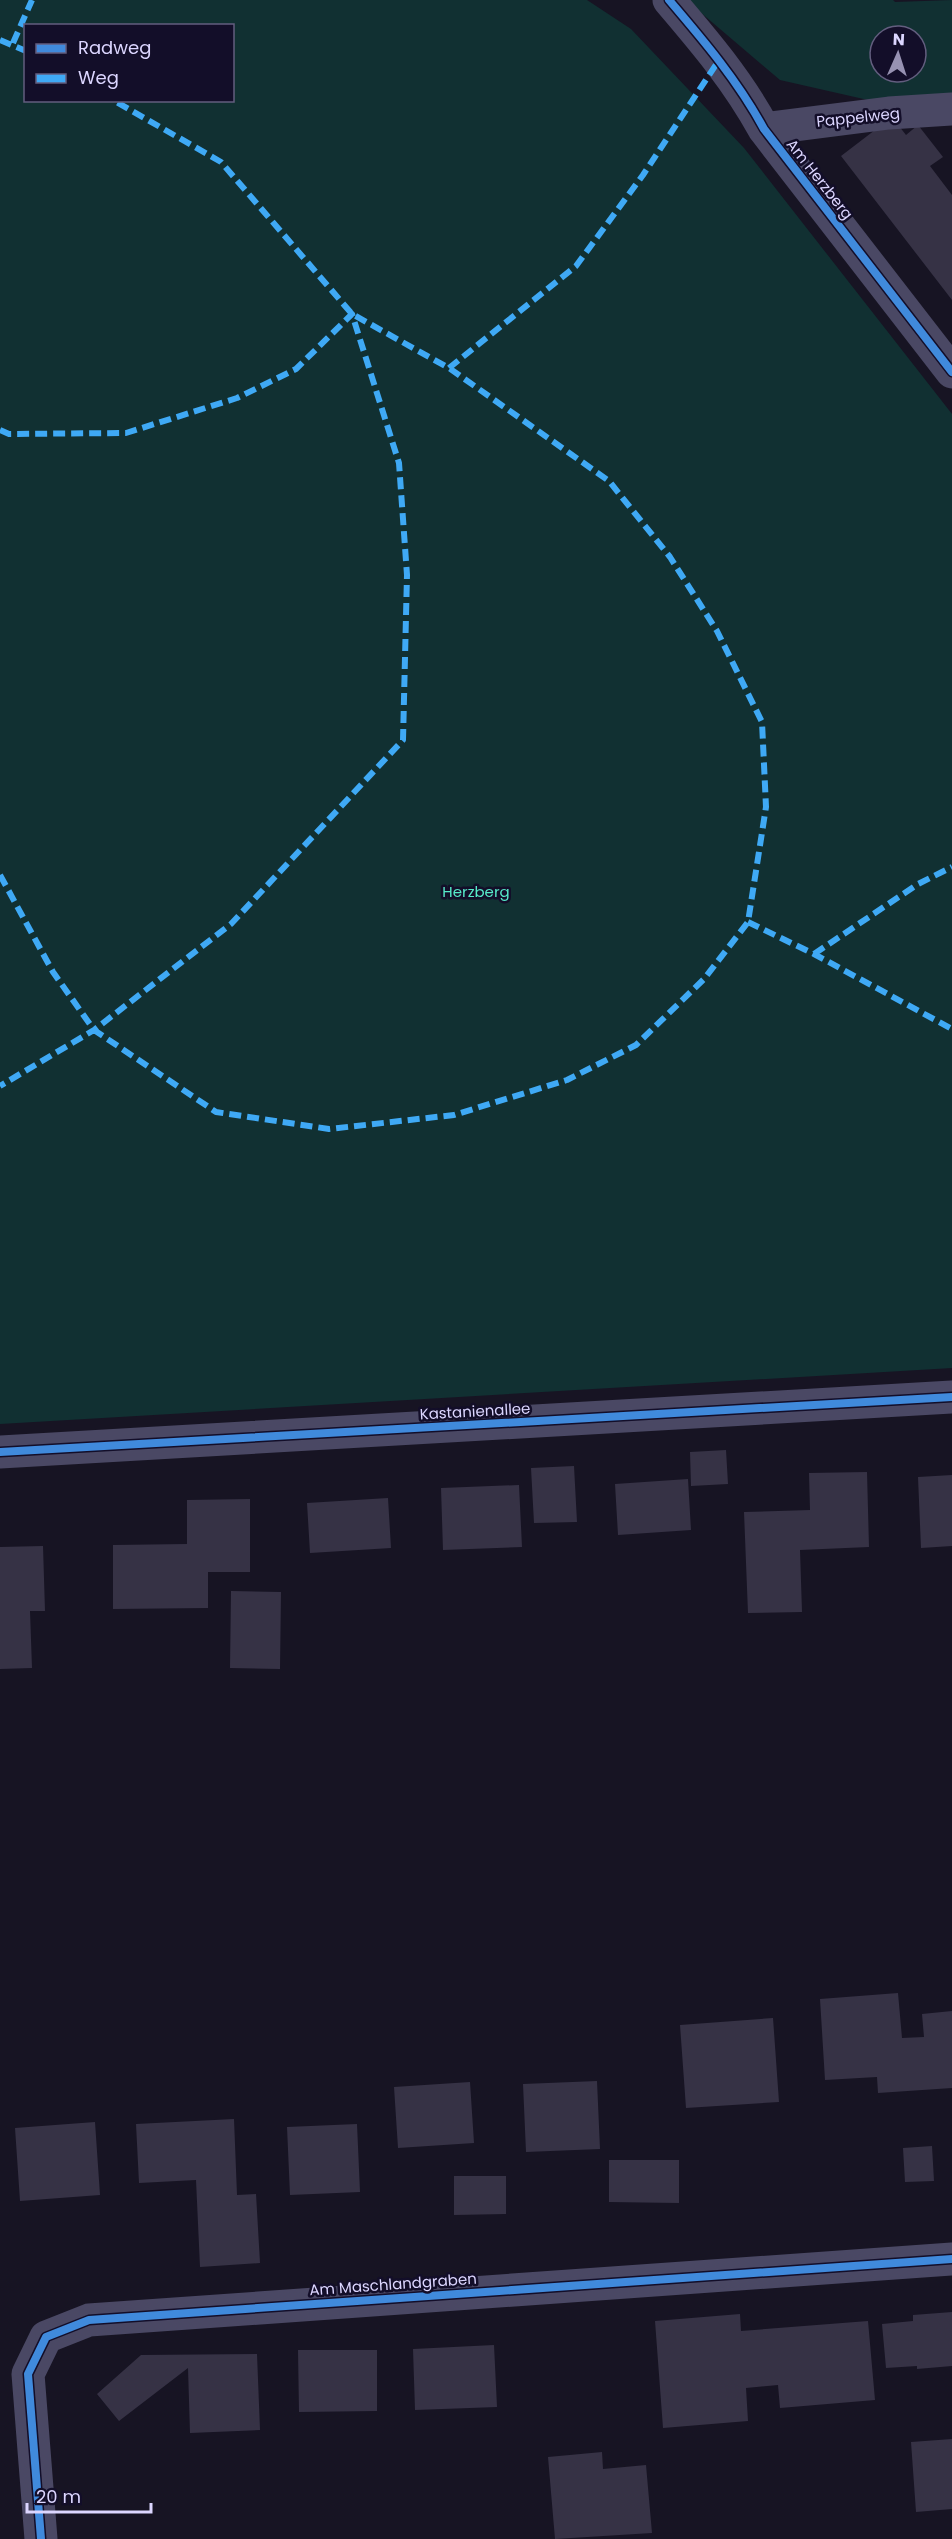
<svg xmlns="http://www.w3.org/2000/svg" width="952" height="2539" font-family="Poppins,sans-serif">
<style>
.green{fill:#113032;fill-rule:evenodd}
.building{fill:#363245}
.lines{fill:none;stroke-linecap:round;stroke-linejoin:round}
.street{stroke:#4a4864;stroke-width:33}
.quiet{stroke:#3fa9f5;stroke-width:6;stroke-dasharray:12 6;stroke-linecap:butt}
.cycleway-casing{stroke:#130e29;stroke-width:11}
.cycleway{stroke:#408adc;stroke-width:8}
.labels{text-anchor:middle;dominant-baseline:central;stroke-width:5;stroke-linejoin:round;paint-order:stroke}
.street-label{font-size:15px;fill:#dcd6ff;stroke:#130e29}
.park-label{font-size:15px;fill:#57eac9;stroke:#130e29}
</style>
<rect width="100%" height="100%" fill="#171423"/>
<path class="green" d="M 0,0 L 587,0 L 631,29 L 744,148 L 952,414 L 952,1368 L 0,1424 ZM 26,26 L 232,26 L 232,100 L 26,100 Z
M 686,0 L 893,0 L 895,2 L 952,0 L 952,94 L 868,100 L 780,80 ZM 880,36 L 916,36 L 916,72 L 880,72 Z"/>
<path class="building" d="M 892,117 L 906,135 L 918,125 L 943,157 L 930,166 L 952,195 L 952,300 L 841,156 Z
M 726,1450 L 728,1484 L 691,1486 L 690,1452 Z
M 574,1466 L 577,1522 L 534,1523 L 531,1468 Z
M 867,1472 L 869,1547 L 800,1550 L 802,1612 L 748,1613 L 744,1512 L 810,1510 L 809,1473 Z
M 952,1475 L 952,1546 L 921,1548 L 918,1477 Z
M 688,1479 L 691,1530 L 618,1535 L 615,1484 Z
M 519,1485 L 522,1547 L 443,1550 L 441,1488 Z
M 388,1498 L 391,1548 L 310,1553 L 307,1503 Z
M 250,1499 L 250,1572 L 208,1572 L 208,1608 L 113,1609 L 113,1545 L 187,1544 L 187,1500 Z
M 43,1546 L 45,1611 L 30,1611 L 32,1668 L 0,1669 L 0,1547 Z
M 231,1591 L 281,1592 L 280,1669 L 230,1668 Z
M 898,1993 L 902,2038 L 924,2037 L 922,2014 L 952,2011 L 952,2088 L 878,2093 L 877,2077 L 825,2080 L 820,1999 Z
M 773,2018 L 779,2102 L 686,2108 L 680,2025 Z
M 597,2081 L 600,2149 L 526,2152 L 523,2084 Z
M 470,2082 L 474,2143 L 398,2148 L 394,2087 Z
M 234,2119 L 237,2195 L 256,2194 L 260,2263 L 200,2267 L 196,2180 L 139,2183 L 136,2124 Z
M 95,2122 L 100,2195 L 20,2201 L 15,2128 Z
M 357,2124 L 360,2192 L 290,2195 L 287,2127 Z
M 932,2146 L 934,2181 L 905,2182 L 903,2148 Z
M 609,2160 L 679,2160 L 679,2203 L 609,2202 Z
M 454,2176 L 506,2176 L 506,2214 L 454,2215 Z
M 952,2312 L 952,2366 L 917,2369 L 917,2366 L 886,2368 L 882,2324 L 913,2321 L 913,2315 Z
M 740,2314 L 741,2331 L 868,2321 L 875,2400 L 780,2408 L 778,2385 L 746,2388 L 748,2421 L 663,2428 L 655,2321 Z
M 494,2345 L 497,2407 L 415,2410 L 413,2349 Z
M 298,2350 L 377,2350 L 377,2411 L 299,2412 Z
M 257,2354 L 260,2430 L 190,2433 L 188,2368 L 119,2421 L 97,2394 L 141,2355 Z
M 952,2439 L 952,2509 L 916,2512 L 911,2442 Z
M 602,2452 L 603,2469 L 646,2465 L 652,2533 L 555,2539 L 548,2457 Z"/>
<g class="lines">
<path class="street" d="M 669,0 C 704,41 738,81 764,129 L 952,372
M 764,129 L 889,113 L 952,109
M 0,1452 L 952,1397
M 41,2539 L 28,2374 L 46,2337 L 89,2320 L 952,2259"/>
<path class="quiet" d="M 0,40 L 26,51
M 13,43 L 32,0
M 449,368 L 576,266 L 643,175 L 719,60
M 0,430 L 9,434 L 126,433 L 237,398 L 296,369 L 352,314 L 399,463 L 407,575 L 403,740 L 231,924 L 94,1030 L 0,1086
M 0,875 L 53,972 L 94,1030 L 216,1112 L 329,1129 L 454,1115 L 567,1080 L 636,1045 L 704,979 L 748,922 L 766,807 L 762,722 L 717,631 L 670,557 L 609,481 L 449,368 L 352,314 L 221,162 L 113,100
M 748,922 L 814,954 L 952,1029
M 814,954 L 918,884 L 952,867"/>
<g class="cycleway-casing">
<path id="cycleway" d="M 669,0 C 704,41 738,81 764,129 L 952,372
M 0,1452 L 952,1397
M 41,2539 L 28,2374 L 46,2337 L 89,2320 L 952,2259"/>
</g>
<use href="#cycleway" class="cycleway"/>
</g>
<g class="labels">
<g class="street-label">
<text transform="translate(858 117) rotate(-6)">Pappelweg</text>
<text transform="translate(820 179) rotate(52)">Am Herzberg</text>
<text transform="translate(475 1411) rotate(-3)">Kastanienallee</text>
<text transform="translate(393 2284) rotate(-4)">Am Maschlandgraben</text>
</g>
<g class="park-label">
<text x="476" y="891">Herzberg</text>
</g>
</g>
<rect x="24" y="24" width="210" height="78" fill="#130e29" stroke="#635e7f" stroke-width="1.5"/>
<rect x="36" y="44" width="30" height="9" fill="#408adc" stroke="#635e7f" stroke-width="1.5"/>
<text x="78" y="54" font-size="18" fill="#dcd6ff">Radweg</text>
<rect x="36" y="74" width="30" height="9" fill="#3fa9f5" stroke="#635e7f" stroke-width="1.5"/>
<text x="78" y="84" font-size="18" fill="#dcd6ff">Weg</text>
<g transform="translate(898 54) rotate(3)"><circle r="28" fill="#130e29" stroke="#635e7f" stroke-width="1.5"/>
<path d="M0-4.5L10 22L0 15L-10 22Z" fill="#9792b2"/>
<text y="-9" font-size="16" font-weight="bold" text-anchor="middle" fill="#dcd6ff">N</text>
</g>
<path d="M27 2503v9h124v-9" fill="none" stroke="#dcd6ff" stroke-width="3"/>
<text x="36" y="2503" font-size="18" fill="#dcd6ff" stroke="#130e29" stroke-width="4.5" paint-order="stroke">20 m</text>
</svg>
